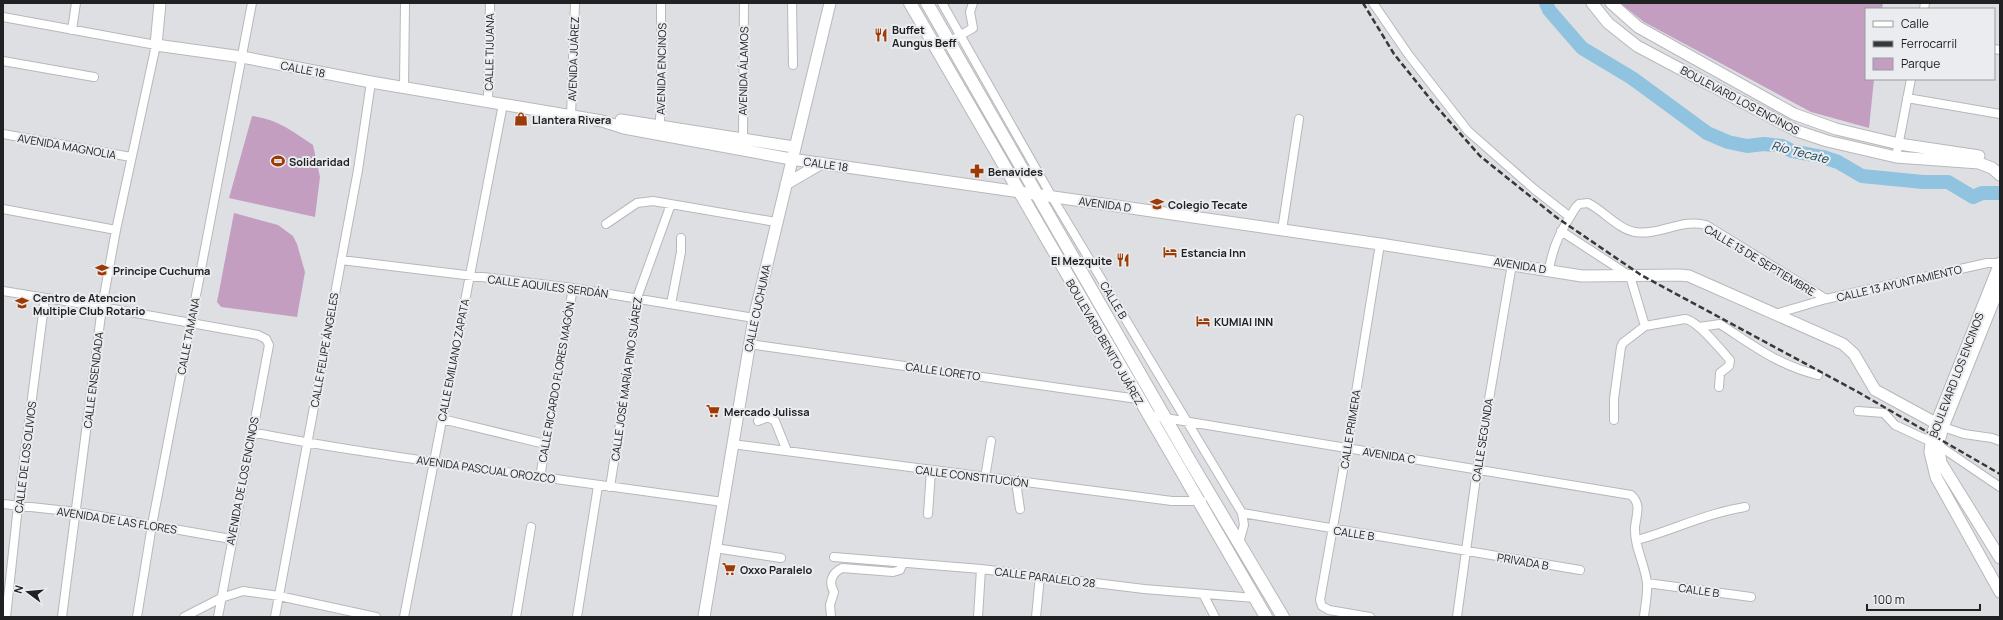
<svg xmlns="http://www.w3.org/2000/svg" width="2003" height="620" font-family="Manrope,sans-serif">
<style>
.green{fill:#c49ec1}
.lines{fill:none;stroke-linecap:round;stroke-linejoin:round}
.river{stroke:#8fc3df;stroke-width:14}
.street-casing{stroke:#b7b8bb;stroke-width:10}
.secondary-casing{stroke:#b7b8bb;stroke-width:13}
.primary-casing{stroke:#b7b8bb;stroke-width:14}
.street{stroke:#fff;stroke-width:8}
.secondary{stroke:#fff;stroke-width:11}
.primary{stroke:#fff;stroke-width:12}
.rail{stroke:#373839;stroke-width:2.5;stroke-dasharray:6 3;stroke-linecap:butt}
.labels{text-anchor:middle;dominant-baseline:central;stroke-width:4;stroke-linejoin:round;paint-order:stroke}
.poi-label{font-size:11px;font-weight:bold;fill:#202122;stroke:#ebecef;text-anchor:start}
.street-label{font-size:11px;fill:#202122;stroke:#ebecef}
.water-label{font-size:12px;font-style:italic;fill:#0c394c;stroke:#ebecef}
</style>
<rect width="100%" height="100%" fill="#dedfe2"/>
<path class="green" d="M 1620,3 L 1883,3 L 1882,9 L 1866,9 L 1866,79 L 1874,79 L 1869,128 L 1811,112 L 1644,22 Z
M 252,116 C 277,119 292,131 313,145 L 320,177 L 315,217 L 229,198 Z
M 234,213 L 278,225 L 293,236 L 297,244 L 305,272 L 297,317 L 221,307 L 217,302 Z"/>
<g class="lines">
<path class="river" d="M 1546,3 L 1549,10 L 1582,48 L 1632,78 L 1707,133 L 1728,142 L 1747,146 L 1764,144 L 1782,146 L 1792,151 L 1823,157 L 1838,162 L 1862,176 L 1923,182 L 1948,182 L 1973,197 L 1982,193 L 2000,193"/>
<g class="street-casing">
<path id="street" d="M 792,3 L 793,65
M 942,3 L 1052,197 L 1242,513 L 1244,525 L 1239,543
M 1373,3 L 1408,54 L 1468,131 L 1534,189 L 1570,217
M 1924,9 L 1925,3
M 3,17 L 156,45 L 116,230 L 102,307 L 62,617
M 72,30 L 76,3
M 949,42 L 973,28 L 970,12 L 973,3
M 1994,49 L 2000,50
M 3,61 L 94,77
M 404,87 L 405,3
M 1907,98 L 2000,114
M 488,102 L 490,3
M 571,116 L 575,3
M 659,130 L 661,108 L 661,3
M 3,134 L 131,157
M 743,139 L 744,3
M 1896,157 L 1911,79
M 3,209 L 116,230
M 606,224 L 637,203 L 653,201 L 776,222
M 1282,230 L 1299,119
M 1561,231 L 1630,276 L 1645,326
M 341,260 L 573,288 L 754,318
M 1549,270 C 1553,244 1562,229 1576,207 L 1579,204 L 1588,203 C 1604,211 1618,229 1635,232 C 1659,236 1683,218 1706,225 L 1826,299
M 3,291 L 102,307 L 258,335 L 266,339 L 269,345 L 218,617
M 671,304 L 681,252 L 681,238
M 1775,314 L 1826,299 L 1987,263 L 2000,263
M 1699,327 L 1720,324 C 1754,346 1778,365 1818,375
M 749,344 L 1138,399
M 1858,411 L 1884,413 L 1895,425 L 1938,445 L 2000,487
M 1147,415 L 1631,495 C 1642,504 1636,516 1635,527 C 1634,547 1645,564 1647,583 C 1648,593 1645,606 1644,617
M 442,419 L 545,444
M 1614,420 L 1614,399 L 1621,347 L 1623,343 L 1645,326 L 1685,319 C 1697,320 1721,350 1730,360 L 1729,366 L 1720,373 L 1719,387
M 758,421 L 768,417 L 775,421 L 787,451
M 1943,427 L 1964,434 L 1992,438 L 2000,441
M 251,432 C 342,450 435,462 527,475 C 592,484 657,493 723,502
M 732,444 L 1172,501 L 1202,501
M 540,477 L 573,288
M 985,478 L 991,441
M 1016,482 L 1020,509
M 610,487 L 628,373 L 637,298 L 671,204
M 3,504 L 77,512 L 231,539
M 1242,513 L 1580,570
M 928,514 L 931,471
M 1637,540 C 1673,530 1707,513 1745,507
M 715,548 L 781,558
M 834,557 L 981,569 L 1144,589 L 1255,598
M 1647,583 L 1751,597
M 1203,594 L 1215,617
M 6,617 L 18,506 L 45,298
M 137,617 L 152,525 L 252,3
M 184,617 L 221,598 L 243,591 L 279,596 L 376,617
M 275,617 L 358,170 L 371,82
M 404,617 L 503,104
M 516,617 L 531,527
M 577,617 L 598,486
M 831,617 L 830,605 L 834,592 C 828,582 832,573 842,568 L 893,572 L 900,570 L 903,563
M 978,617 L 981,569
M 1036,617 L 1040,576
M 1370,617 L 1329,610 L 1322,606 L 1320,600 L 1347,448 L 1380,244
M 1457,617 L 1477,470 L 1512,264"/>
</g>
<g class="secondary-casing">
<path id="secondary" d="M 160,3 L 156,45 L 242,57 L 371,82 L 602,121 L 624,128 L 791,159 L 1380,244 L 1582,276 L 1680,275 L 1689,276 L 1843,344 L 1854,354 L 1875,390 L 1943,427
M 1592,3 L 1608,23 L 1637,46 L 1797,131 L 1827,141 L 1896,157 L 1979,163 L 1992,168 L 2000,175
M 1611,3 L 1638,27 L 1794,114 L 1836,129 L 1899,144 L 1979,156
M 621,120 L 794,147
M 786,184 L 822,163
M 2000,263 L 1932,434 L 1930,452 L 1936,477 L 2000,592
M 2000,285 L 1943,427 L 1938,445 L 1941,463 L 2000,558
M 704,617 L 754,318 L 830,3"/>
</g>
<g class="primary-casing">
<path id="primary" d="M 910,3 L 1266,617
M 927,3 L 1190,461 L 1283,617"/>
</g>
<use href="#street" class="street"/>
<use href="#secondary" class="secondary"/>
<use href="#primary" class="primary"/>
<path class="rail" d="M 1363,3 L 1394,54 L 1435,105 L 1480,156 L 1556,217 L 1641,275 L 1858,392 L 2000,474"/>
</g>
<defs>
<g id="restaurant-bare" transform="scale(1.08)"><path d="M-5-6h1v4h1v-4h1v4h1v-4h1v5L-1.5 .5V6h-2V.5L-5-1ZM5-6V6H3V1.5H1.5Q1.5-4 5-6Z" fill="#9e3a03" stroke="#ebecef" stroke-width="2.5" paint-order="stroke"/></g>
<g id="shop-bare" transform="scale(1.08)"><path d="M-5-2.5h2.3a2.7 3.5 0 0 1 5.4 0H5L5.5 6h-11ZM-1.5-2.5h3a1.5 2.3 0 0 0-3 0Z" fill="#9e3a03" stroke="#ebecef" stroke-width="2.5" paint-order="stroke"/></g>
<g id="stadium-bare" transform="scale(1.08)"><path d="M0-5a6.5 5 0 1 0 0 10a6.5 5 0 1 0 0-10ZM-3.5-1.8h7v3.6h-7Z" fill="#9e3a03" stroke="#ebecef" stroke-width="2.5" paint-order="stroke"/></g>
<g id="pharmacy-bare" transform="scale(1.08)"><path d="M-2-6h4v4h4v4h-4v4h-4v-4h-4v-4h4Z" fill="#9e3a03" stroke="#ebecef" stroke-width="2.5" paint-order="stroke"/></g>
<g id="school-bare" transform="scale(1.08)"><path d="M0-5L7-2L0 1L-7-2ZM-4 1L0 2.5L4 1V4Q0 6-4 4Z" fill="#9e3a03" stroke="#ebecef" stroke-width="2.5" paint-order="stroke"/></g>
<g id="hotel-bare" transform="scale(1.08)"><path d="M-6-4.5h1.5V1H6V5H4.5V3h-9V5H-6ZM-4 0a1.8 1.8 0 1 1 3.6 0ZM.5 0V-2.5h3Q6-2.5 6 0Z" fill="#9e3a03" stroke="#ebecef" stroke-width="2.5" paint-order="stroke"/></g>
<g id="supermarket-bare" transform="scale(1.08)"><path d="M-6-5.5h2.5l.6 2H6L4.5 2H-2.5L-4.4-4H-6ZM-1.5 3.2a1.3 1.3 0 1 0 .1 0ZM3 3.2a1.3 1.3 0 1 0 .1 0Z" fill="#9e3a03" stroke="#ebecef" stroke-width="2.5" paint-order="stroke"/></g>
</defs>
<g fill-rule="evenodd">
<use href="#restaurant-bare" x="881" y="35"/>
<use href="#shop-bare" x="521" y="119"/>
<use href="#stadium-bare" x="278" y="161"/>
<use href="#pharmacy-bare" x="977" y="171"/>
<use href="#school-bare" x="1157" y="204"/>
<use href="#hotel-bare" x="1170" y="252"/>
<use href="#restaurant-bare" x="1123" y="260"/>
<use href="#school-bare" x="102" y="270"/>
<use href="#school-bare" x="22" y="303"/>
<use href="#hotel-bare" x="1203" y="321"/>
<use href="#supermarket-bare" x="713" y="411"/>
<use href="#supermarket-bare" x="729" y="569"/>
</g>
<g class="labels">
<g class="poi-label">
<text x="892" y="29">Buffet<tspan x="892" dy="13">Aungus Beff</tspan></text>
<text x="532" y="119">Llantera Rivera</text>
<text x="289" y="161">Solidaridad</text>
<text x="988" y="171">Benavides</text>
<text x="1168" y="204">Colegio Tecate</text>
<text x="1181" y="252">Estancia Inn</text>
<text x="1112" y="260" text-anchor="end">El Mezquite</text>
<text x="113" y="270">Principe Cuchuma</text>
<text x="33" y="297">Centro de Atencion<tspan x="33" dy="13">Multiple Club Rotario</tspan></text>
<text x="1214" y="321">KUMIAI INN</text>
<text x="724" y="411">Mercado Julissa</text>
<text x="740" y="569">Oxxo Paralelo</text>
</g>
<g class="street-label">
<text transform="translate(489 52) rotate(-89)">CALLE TIJUANA</text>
<text transform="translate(573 59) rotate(-88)">AVENIDA JUÁREZ</text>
<text transform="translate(303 69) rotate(11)">CALLE 18</text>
<text transform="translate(661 69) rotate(-89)">AVENIDA ENCINOS</text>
<text transform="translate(743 71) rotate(-89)">AVENIDA ÁLAMOS</text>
<text transform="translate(1740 100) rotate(28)">BOULEVARD LOS ENCINOS</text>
<text transform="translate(67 146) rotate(10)">AVENIDA MAGNOLIA</text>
<text transform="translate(826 164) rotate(8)">CALLE 18</text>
<text transform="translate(1105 204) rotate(8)">AVENIDA D</text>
<text transform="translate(1760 260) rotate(31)">CALLE 13 DE SEPTIEMBRE</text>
<text transform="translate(1520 265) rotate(9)">AVENIDA D</text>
<text transform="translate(1899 283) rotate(-13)">CALLE 13 AYUNTAMIENTO</text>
<text transform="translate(548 286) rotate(7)">CALLE AQUILES SERDÁN</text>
<text transform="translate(1114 300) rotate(59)">CALLE B</text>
<text transform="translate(757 308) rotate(-78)">CALLE CUCHUMA</text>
<text transform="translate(188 336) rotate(-79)">CALLE TAMANA</text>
<text transform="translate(1105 342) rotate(60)">BOULEVARD BENITO JUÁREZ</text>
<text transform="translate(324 350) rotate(-80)">CALLE FELIPE ÁNGELES</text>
<text transform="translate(453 360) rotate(-79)">CALLE EMILIANO ZAPATA</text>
<text transform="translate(943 371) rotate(8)">CALLE LORETO</text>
<text transform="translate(1956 375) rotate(-69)">BOULEVARD LOS ENCINOS</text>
<text transform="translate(626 379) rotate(-82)">CALLE JOSÉ MARÍA PINO SUÁREZ</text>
<text transform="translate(93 380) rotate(-83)">CALLE ENSENDADA</text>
<text transform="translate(556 382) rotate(-80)">CALLE RICARDO FLORES MAGÓN</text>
<text transform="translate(1350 429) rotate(-81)">CALLE PRIMERA</text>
<text transform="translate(1482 440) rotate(-81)">CALLE SEGUNDA</text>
<text transform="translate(1389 455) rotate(9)">AVENIDA C</text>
<text transform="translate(25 457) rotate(-83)">CALLE DE LOS OLIVIOS</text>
<text transform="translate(486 469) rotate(8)">AVENIDA PASCUAL OROZCO</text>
<text transform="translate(972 476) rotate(7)">CALLE CONSTITUCIÓN</text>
<text transform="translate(242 481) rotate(-79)">AVENIDA DE LOS ENCINOS</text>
<text transform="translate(117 520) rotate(9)">AVENIDA DE LAS FLORES</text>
<text transform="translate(1354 533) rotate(9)">CALLE B</text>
<text transform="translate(1523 561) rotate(10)">PRIVADA B</text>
<text transform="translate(1045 577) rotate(7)">CALLE PARALELO 28</text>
<text transform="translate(1699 590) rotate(8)">CALLE B</text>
</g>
<g class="water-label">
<text transform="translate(1800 152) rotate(14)">Río Tecate</text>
</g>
</g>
<rect width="2003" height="620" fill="none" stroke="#202122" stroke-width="8"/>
<rect x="1865" y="8" width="130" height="72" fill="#ebecef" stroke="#9a9b9d"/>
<rect x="1873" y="21" width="20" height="6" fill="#ffffff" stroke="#9a9b9d"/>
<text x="1901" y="28" font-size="12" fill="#202122">Calle</text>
<rect x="1873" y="41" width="20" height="6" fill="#373839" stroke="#9a9b9d"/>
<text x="1901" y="48" font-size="12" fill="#202122">Ferrocarril</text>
<rect x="1873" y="58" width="20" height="12" fill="#c49ec1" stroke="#9a9b9d"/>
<text x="1901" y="68" font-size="12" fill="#202122">Parque</text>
<g transform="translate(28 592) rotate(286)" stroke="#ebecef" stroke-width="3" paint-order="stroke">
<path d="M0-3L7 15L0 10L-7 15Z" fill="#202122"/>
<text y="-6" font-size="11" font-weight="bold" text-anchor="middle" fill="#202122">N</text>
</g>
<path d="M1867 604v6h113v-6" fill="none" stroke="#202122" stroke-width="2"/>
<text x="1873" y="604" font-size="12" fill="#202122" stroke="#ebecef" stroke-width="3" paint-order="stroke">100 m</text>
</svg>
